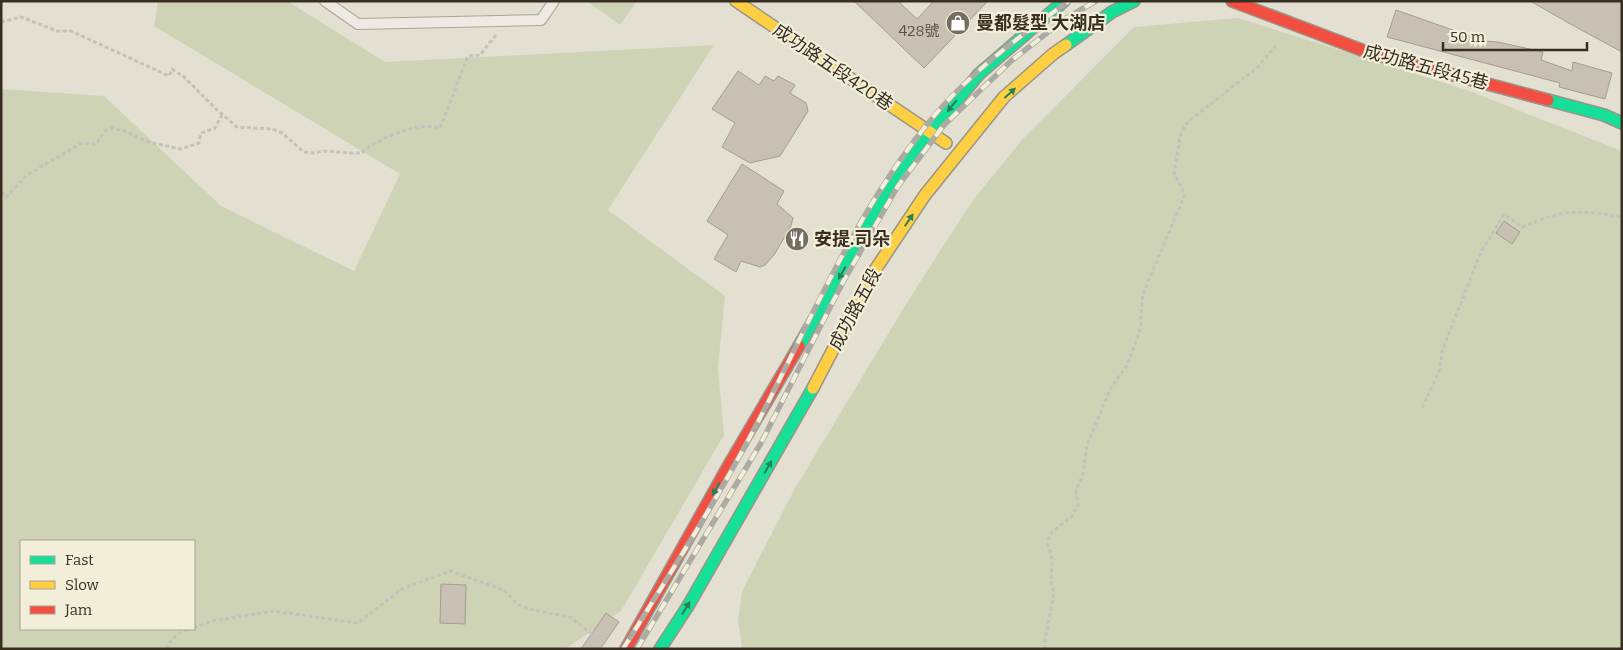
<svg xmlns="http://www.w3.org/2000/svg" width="1623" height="650" font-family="Bitter,'Noto Sans TC',serif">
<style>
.green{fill:#cfd3b6;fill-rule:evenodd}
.building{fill:#c7c0b3;stroke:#a39d91}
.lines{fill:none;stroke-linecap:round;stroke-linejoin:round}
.lane-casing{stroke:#a9a59a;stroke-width:12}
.fast-casing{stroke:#99958a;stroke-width:14}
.slow-casing{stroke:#99958a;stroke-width:14}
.jam-casing{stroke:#99958a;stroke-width:14}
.path{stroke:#c4c1b9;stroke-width:3;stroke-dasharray:4 2.5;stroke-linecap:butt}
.lane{stroke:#eceae2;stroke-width:10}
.fast{stroke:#16e098;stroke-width:11}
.slow{stroke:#ffcf43;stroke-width:11}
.jam{stroke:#f24e42;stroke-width:11}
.rail-casing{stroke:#acaaa2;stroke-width:5.5}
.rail{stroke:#f2eed9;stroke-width:4;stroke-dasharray:11;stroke-linecap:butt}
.oneway{fill:#297f57}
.labels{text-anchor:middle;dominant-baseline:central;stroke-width:4.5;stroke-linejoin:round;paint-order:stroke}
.number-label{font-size:15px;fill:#5c5346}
.poi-label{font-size:18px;font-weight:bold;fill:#382f22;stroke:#f2eed9;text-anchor:start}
.street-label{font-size:18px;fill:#382f22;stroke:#f2eed9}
</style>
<rect width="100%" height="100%" fill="#e3e0d2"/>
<path class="green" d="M 158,1 L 287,1 L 385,62 L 714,45 L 608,210 L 725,296 L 718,368 L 724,435 L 621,611 L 565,649 L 1,649 L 1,89 L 104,96 L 221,206 L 354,271 L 400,174 L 154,26 ZM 21,541 L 194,541 L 194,629 L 21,629 Z
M 590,1 L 637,1 L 620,25 L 589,3 Z
M 1238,18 L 1467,90 L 1622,151 L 1622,649 L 740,649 L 742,646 L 738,622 L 742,591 L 794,490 L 906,304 L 973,200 L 1021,141 L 1134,27 Z"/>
<path class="building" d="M 854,1 L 898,1 L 917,19 L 934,1 L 988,1 L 924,68 Z
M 1530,1 L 1622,1 L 1622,52 L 1574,26 Z
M 1396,10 L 1484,41 L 1498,42 L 1543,52 L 1541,60 L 1572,71 L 1573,62 L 1612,73 L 1605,99 L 1559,87 L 1560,83 L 1387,37 Z
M 738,71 L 759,85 L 765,76 L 774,81 L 778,76 L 795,85 L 790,93 L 806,103 L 808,111 L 780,156 L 750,163 L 722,147 L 735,123 L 712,109 Z
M 742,164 L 784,191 L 777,204 L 793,218 L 791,226 L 774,255 L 765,265 L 760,267 L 741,261 L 736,272 L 714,259 L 728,235 L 707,221 Z
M 1504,221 L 1520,232 L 1512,244 L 1496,233 Z
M 441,584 L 466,585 L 465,624 L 440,623 Z
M 606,613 L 619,622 L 600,649 L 581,649 Z"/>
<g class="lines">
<g class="lane-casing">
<path id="lane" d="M 325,1 L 358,24 L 541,20 L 554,1"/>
</g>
<g class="fast-casing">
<path id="fast" d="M 1066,45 L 1112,12 L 1134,1
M 1548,100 L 1604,115 L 1622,123
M 799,346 L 891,185 L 920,145 L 979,74 L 1064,1
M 660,649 L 688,606 L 813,388"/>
</g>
<g class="slow-casing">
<path id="slow" d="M 736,1 L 946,143
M 813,388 L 873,273 L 925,195 L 1004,97 L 1053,54 L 1066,45"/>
</g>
<g class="jam-casing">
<path id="jam" d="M 1232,1 L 1367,52 L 1548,100
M 626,649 L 729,465 L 799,346"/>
</g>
<path class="path" d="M 1,22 L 21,17 L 57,31 L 71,31 L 169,76 L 172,69 L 184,77 L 216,109 L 237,127 L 272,129 L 282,133 L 304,152 L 311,153 L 325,151 L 351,153 L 362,153 C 371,142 406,128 420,127 C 427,126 434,127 440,128 L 468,56 L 480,55 L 496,35
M 1,192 L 6,197 L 27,175 L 82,143 L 96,144 L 105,131 L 112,128 L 127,132 L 148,142 L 181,149 L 199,143 L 201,133 L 215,128 L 222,115
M 1422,408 L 1440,369 L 1442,351 L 1481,252 L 1504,214 L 1522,227 C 1561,210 1580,209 1622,217
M 194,628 L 212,621 L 273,611 L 358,623 L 402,589 L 450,571 L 504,590 L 517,604 L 529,609 L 570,617 L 605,644
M 166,649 C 171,637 179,632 191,629
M 1045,649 L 1045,640 L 1054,592 L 1051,582 L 1052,558 L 1048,545 L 1049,538 L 1052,532 L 1072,516 L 1078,505 L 1076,491 L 1083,474 L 1087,445 L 1110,389 L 1128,364 L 1140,330 L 1143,293 L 1185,195 L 1174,173 L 1181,132 L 1190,120 L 1258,67 L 1278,43"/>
<use href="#lane" class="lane"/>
<use href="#fast" class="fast"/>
<use href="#slow" class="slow"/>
<use href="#jam" class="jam"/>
<g class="rail-casing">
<path id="rail" d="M 623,649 C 670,574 717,500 758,422 C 810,322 854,216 925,127 C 965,76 1017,38 1069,1
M 637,649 L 761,443 L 843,282 L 898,186 L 944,125 L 1011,61 L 1065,19 L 1096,1"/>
</g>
<use href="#rail" class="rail"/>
</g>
<defs><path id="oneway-solid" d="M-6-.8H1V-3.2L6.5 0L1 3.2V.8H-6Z" transform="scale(1.25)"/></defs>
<g class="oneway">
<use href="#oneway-solid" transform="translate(1010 93) rotate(-42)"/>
<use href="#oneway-solid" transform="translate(952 106) rotate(129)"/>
<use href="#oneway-solid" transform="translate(909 220) rotate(-56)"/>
<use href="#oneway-solid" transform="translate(842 273) rotate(119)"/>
<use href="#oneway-solid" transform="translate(768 467) rotate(-60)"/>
<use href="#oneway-solid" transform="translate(716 489) rotate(119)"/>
<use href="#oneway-solid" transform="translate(686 608) rotate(-58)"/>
</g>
<defs>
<g id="shop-disc" transform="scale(1.25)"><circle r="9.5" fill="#746d60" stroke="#f2eed9"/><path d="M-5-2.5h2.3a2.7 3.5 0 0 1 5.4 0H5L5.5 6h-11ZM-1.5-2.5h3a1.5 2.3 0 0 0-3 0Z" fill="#fff"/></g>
<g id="restaurant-disc" transform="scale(1.25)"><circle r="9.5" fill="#746d60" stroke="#f2eed9"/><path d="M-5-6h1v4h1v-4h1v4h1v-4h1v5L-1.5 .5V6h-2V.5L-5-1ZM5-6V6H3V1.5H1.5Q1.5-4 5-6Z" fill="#fff"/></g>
</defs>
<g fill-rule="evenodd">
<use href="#shop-disc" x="958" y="23"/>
<use href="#restaurant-disc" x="797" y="239"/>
</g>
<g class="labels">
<g class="number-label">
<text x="919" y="31">428號</text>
</g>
<g class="poi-label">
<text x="976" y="23">曼都髮型 大湖店</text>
<text x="814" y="239">安提.司朵</text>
</g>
<g class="street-label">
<text transform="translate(833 67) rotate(34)">成功路五段420巷</text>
<text transform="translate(1426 67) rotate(15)">成功路五段45巷</text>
<text transform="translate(855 309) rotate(-62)">成功路五段</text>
</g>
</g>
<rect width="1623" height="650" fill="none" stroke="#382f22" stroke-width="5"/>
<rect x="20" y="540" width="175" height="90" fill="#f2eed9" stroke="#a8a290"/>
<rect x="30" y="556" width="25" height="8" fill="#16e098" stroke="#a8a290"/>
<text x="65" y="565" font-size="15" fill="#382f22">Fast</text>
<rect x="30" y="581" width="25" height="8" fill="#ffcf43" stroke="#a8a290"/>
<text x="65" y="590" font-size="15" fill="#382f22">Slow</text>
<rect x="30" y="606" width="25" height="8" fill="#f24e42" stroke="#a8a290"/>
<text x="65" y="615" font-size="15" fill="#382f22">Jam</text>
<path d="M1443 42v8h144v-8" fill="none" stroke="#382f22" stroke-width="2.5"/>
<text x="1450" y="42" font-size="15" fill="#382f22" stroke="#f2eed9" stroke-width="4" paint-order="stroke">50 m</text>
</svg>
